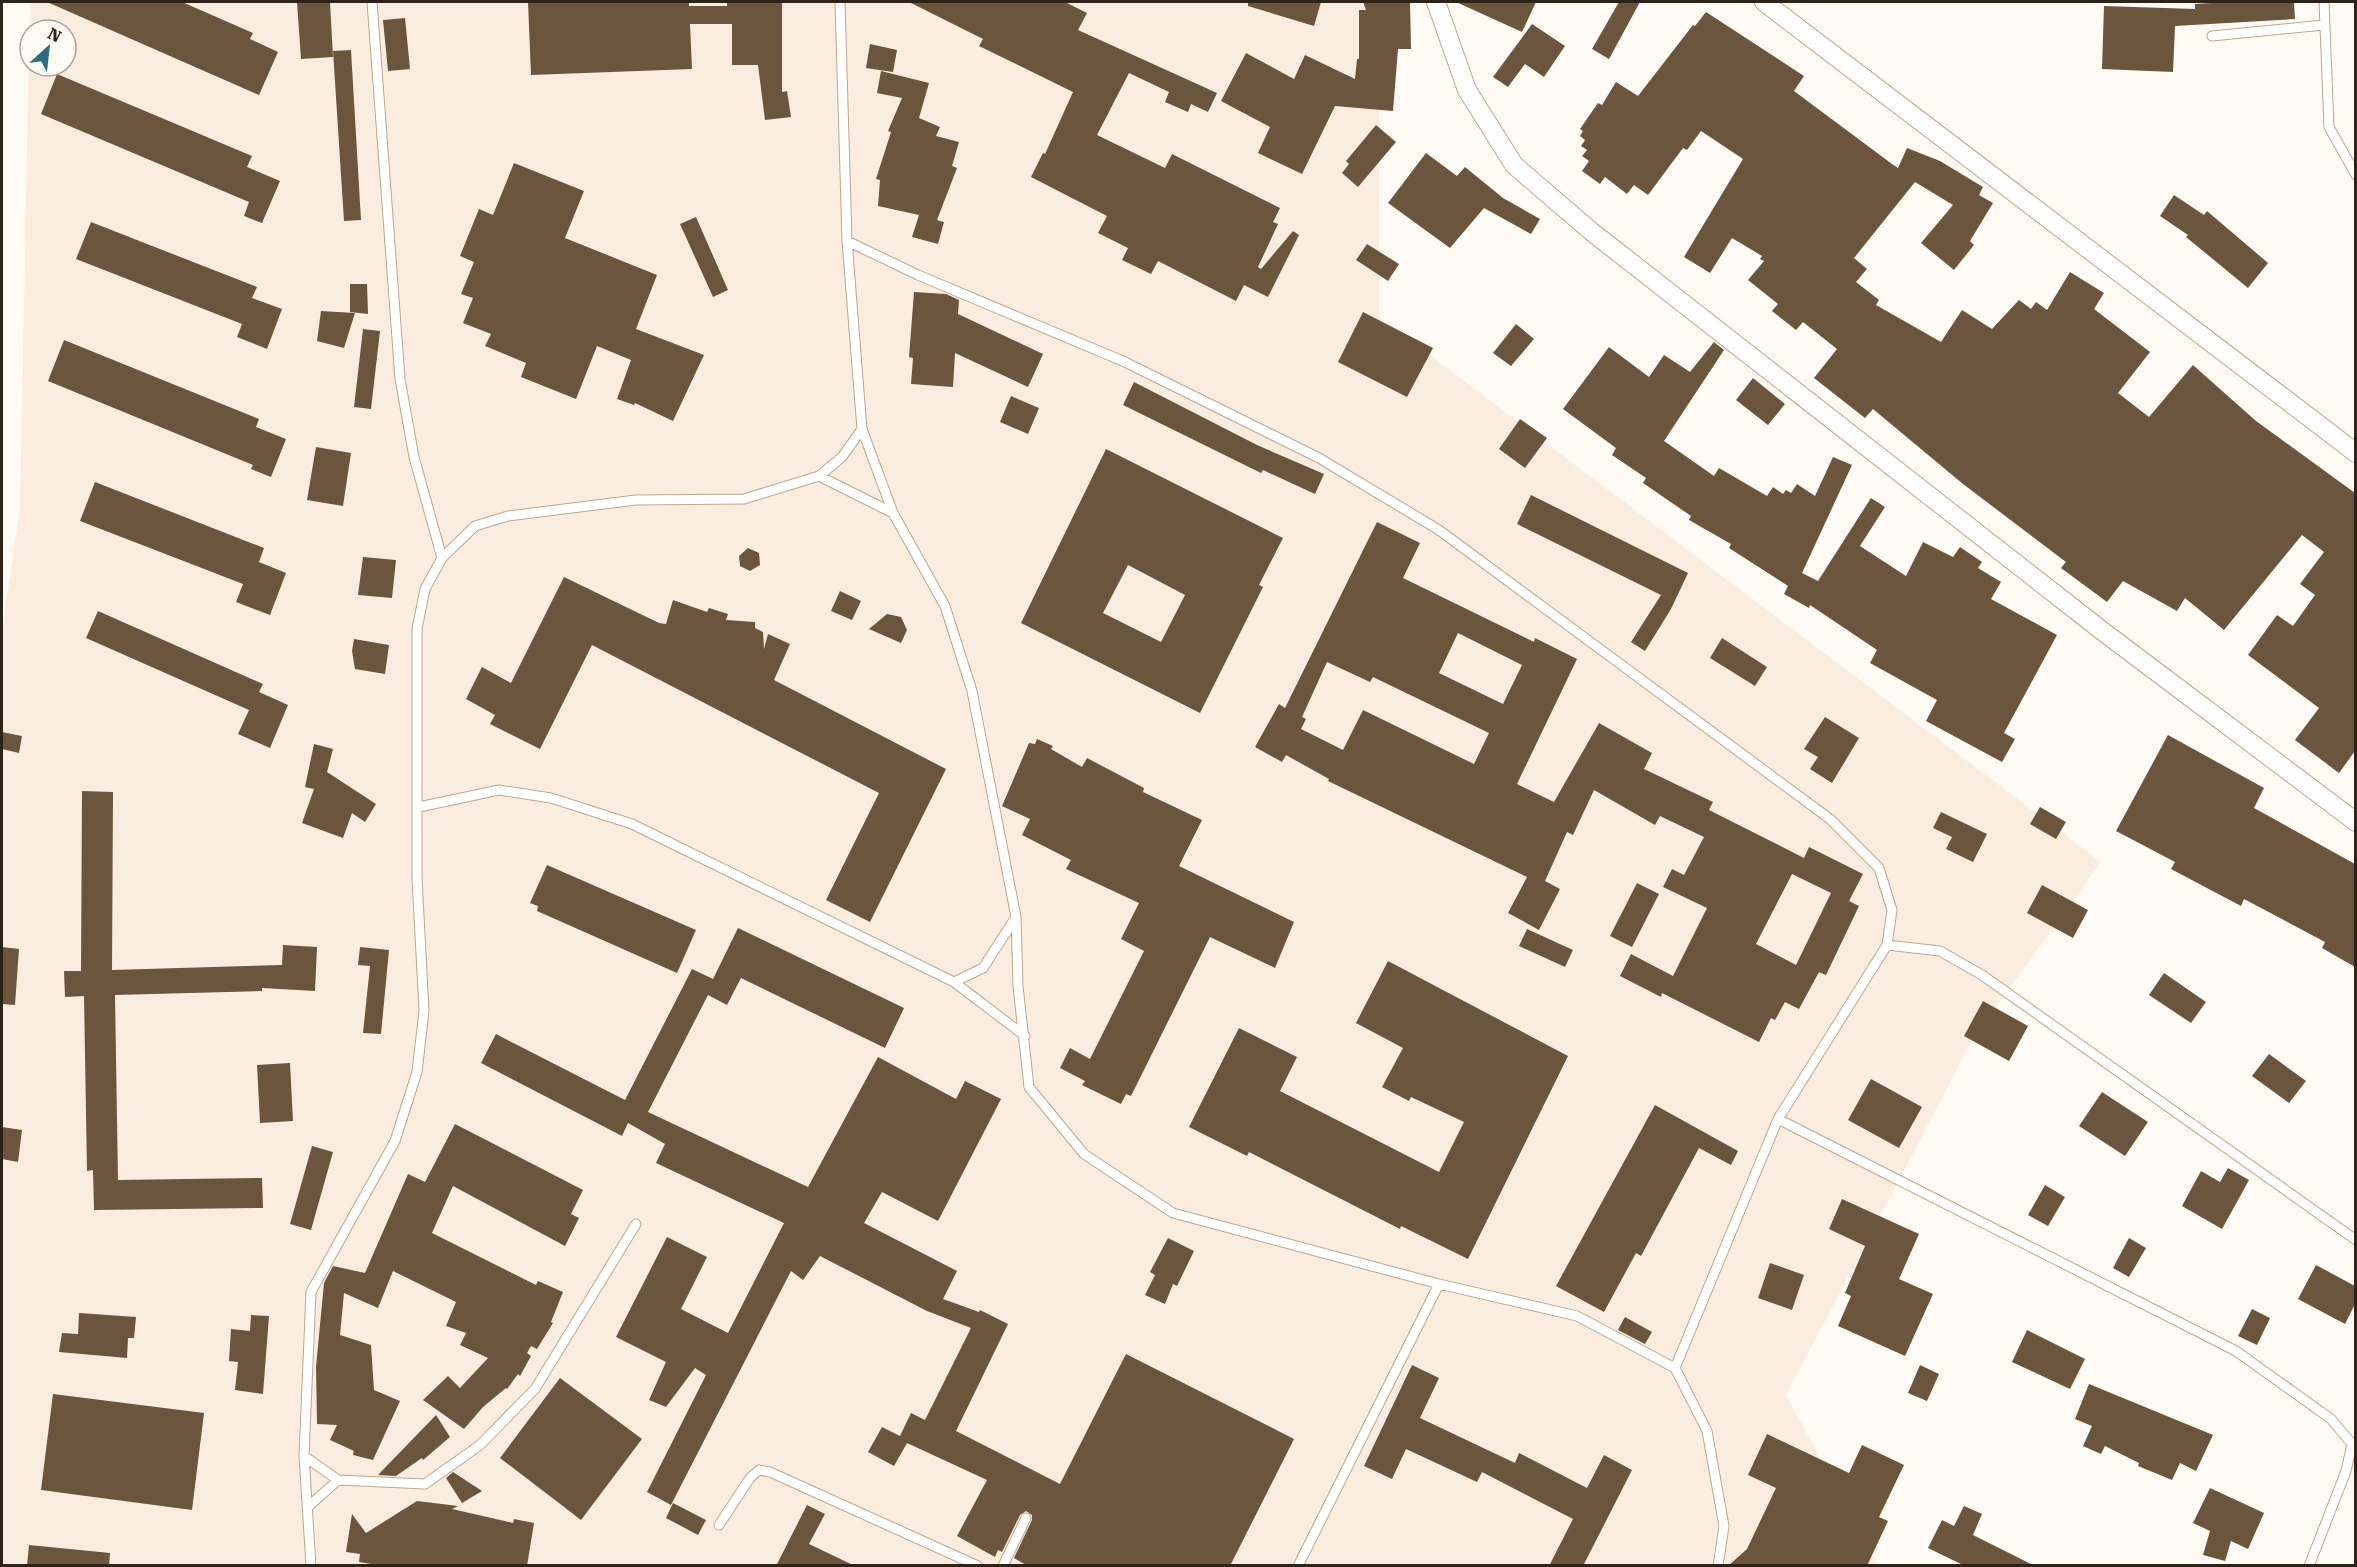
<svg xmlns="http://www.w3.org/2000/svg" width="2357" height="1567" font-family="'Roboto Serif',serif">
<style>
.built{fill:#faeddf;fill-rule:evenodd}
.building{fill:#6b553c;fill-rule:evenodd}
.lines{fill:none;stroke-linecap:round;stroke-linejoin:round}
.lane-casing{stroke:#bfa68b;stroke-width:11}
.street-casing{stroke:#bfa68b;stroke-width:20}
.lane{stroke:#fff;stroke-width:9}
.street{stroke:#fff;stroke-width:18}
</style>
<rect width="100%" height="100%" fill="#fffaf4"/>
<path class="built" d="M 30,2 L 1361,2 L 1379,20 L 1379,317 L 2101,862 L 1974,1037 L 1786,1395 L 1878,1565 L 2,1566 L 2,632 L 20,508 ZM 30,30 L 66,30 L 66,66 L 30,66 Z"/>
<path class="building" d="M 47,2 L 182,2 L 253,33 L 250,39 L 278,52 L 259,95 Z
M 297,2 L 330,2 L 333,57 L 301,59 Z
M 528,2 L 689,2 L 689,6 L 727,6 L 727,2 L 782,2 L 782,92 L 787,91 L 791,117 L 765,120 L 758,65 L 732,65 L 732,24 L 690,24 L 692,69 L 531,75 Z
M 909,2 L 1065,2 L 1087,13 L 1078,30 L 1217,93 L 1208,112 L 1191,104 L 1188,112 L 1165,102 L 1169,92 L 1129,73 L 1097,135 L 1165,168 L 1172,154 L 1280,208 L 1273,222 L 1278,224 L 1258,267 L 1261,269 L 1293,231 L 1299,235 L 1268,297 L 1244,285 L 1236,301 L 1158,261 L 1151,274 L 1122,260 L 1128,248 L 1098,233 L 1107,216 L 1031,177 L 1043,153 L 1045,154 L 1073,92 L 979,46 L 983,39 Z
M 1248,2 L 1321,2 L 1314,26 L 1248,6 Z
M 1363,2 L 1410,2 L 1411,49 L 1398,49 L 1393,111 L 1335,106 L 1302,174 L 1258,153 L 1270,127 L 1221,101 L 1246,53 L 1294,79 L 1305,55 L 1355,79 L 1357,59 L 1359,59 L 1359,10 L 1366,10 Z
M 1456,2 L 1536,2 L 1522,32 Z
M 1619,2 L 1640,2 L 1609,59 L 1592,49 Z
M 2228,2 L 2294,2 L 2295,19 L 2175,26 L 2173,72 L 2102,69 L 2104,6 L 2195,9 L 2195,4 Z
M 1706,12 L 1804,76 L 1794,91 L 1892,164 L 1898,168 L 1907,148 L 1940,161 L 1983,187 L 1979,195 L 1993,203 L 1970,241 L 1974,245 L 1954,270 L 1921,243 L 1953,205 L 1915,182 L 1854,258 L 1867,269 L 1856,282 L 1879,300 L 1876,305 L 1941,342 L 1962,310 L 1992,329 L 2019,300 L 2031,309 L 2036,302 L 2047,310 L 2070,272 L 2104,293 L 2094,309 L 2150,352 L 2118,393 L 2149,417 L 2193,365 L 2256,421 L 2355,493 L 2355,751 L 2339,773 L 2295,740 L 2319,708 L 2248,655 L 2277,615 L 2293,626 L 2315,595 L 2300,584 L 2324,552 L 2302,535 L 2224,630 L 2185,598 L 2177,611 L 2123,581 L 2107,602 L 2061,568 L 2066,562 L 1963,484 L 1873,409 L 1865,418 L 1814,378 L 1837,349 L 1803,322 L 1796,330 L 1772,311 L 1778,304 L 1748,280 L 1764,261 L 1760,259 L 1762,256 L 1732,238 L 1710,273 L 1684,257 L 1743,159 L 1701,131 L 1687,150 L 1683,148 L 1648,195 L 1634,185 L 1627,194 L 1605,177 L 1600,184 L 1582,171 L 1589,161 L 1582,156 L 1587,150 L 1581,146 L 1585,140 L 1580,136 L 1583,131 L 1580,129 L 1598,103 L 1602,105 L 1616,82 L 1638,96 L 1693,25 L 1695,26 Z
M 405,18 L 410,69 L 388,71 L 383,20 Z
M 1532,24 L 1565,46 L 1544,77 L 1525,64 L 1508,87 L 1493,77 Z
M 870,44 L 897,50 L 893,72 L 866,68 Z
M 351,50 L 361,220 L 344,221 L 333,51 Z
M 881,71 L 929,83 L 919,118 L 940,127 L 936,136 L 959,142 L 952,166 L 957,168 L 937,220 L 944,222 L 938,244 L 912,237 L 919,215 L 878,206 L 880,180 L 876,179 L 891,132 L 888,131 L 902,98 L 877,93 Z
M 57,74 L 252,156 L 247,167 L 280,181 L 262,223 L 244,216 L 249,202 L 41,114 Z
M 1376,125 L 1396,142 L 1358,187 L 1342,173 L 1349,164 L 1346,161 Z
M 1426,153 L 1457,176 L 1465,167 L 1503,198 L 1540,219 L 1531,234 L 1484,208 L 1450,248 L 1388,203 Z
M 514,163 L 584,191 L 565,238 L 657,275 L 636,329 L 704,355 L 673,421 L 635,403 L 634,405 L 617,399 L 631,360 L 597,346 L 576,399 L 521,377 L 526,363 L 485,346 L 491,334 L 463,323 L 473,298 L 461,294 L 474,262 L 460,256 L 479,209 L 493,215 Z
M 2174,195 L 2204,215 L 2207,211 L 2268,263 L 2248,288 L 2186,237 L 2188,235 L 2160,216 Z
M 696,217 L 728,290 L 713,297 L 680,224 Z
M 91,222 L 257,287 L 252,298 L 282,309 L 267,349 L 237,337 L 242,324 L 76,259 Z
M 1367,244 L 1399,264 L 1388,281 L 1356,260 Z
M 350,284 L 367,284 L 368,314 L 350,312 Z
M 914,292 L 946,294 L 959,300 L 958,314 L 1043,354 L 1028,387 L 955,353 L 953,387 L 911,384 L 913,358 L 909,357 Z
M 321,311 L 355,313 L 344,348 L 317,341 Z
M 1363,312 L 1433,348 L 1407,397 L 1338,362 Z
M 1516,324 L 1534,339 L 1511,366 L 1493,353 Z
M 363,329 L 380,331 L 371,409 L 354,407 Z
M 64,340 L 259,419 L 256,427 L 286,439 L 271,477 L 251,469 L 253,465 L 48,381 Z
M 1714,342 L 1724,350 L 1664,441 L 1714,476 L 1719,468 L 1767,496 L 1773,487 L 1783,494 L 1786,490 L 1791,493 L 1797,484 L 1815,496 L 1833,457 L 1852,465 L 1802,573 L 1818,581 L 1871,498 L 1885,507 L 1860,546 L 1906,576 L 1923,542 L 1953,557 L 1960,547 L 1982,562 L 1978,568 L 2001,582 L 1991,599 L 2057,635 L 2004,733 L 2015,739 L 2002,762 L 1926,721 L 1937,700 L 1870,663 L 1877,650 L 1810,605 L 1809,608 L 1784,594 L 1788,586 L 1729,548 L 1731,544 L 1689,520 L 1691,516 L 1643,483 L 1646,478 L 1612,455 L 1616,448 L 1563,409 L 1609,347 L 1649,377 L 1664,355 L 1690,372 Z
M 1753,378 L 1785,404 L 1768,425 L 1736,400 Z
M 1134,382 L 1257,445 L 1324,474 L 1315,494 L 1263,470 L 1261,473 L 1123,405 Z
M 1011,396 L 1039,408 L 1028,434 L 1000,422 Z
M 1520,419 L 1547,438 L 1525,468 L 1499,449 Z
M 316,447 L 351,453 L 343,506 L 307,500 Z
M 1106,449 L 1283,538 L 1259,585 L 1263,587 L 1200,713 L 1021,623 ZM 1128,565 L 1185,595 L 1161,642 L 1103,613 Z
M 95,482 L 264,548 L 259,562 L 286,573 L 270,615 L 236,602 L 243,584 L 80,521 Z
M 1531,495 L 1688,573 L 1671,609 L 1645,651 L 1631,642 L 1661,595 L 1517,524 Z
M 1377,522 L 1420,543 L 1403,578 L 1534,642 L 1535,638 L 1577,659 L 1517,784 L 1554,802 L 1599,723 L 1652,753 L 1644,769 L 1713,802 L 1709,810 L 1804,858 L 1809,847 L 1863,874 L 1849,901 L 1859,906 L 1826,975 L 1819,972 L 1799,1009 L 1785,1002 L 1775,1020 L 1771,1018 L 1759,1042 L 1662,993 L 1661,997 L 1620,976 L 1631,954 L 1673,976 L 1707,908 L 1663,887 L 1672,869 L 1684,875 L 1704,837 L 1660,816 L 1655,825 L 1594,790 L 1573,835 L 1567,832 L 1545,881 L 1560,889 L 1539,930 L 1508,913 L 1527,877 L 1328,781 L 1329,779 L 1286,755 L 1282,762 L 1255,747 L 1279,704 L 1285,708 ZM 1458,633 L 1522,665 L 1503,704 L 1439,673 ZM 1327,662 L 1370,682 L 1373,677 L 1489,733 L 1474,764 L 1363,710 L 1343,750 L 1301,729 L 1306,719 L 1302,717 ZM 1792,874 L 1831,893 L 1796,965 L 1756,944 Z
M 748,548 L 759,553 L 760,565 L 750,571 L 740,566 L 739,556 Z
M 363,557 L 396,560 L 392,598 L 358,595 Z
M 564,577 L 659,623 L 666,624 L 673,600 L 707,612 L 709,608 L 728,614 L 726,620 L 755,622 L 755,628 L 763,632 L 764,649 L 768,634 L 790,644 L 774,680 L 946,769 L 870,922 L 826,900 L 879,793 L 592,645 L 540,749 L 490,724 L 495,715 L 466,699 L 482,667 L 511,683 Z
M 840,591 L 861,601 L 852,620 L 831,611 Z
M 98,611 L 263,684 L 259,692 L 288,705 L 270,748 L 238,734 L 249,710 L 86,638 Z
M 887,614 L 901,617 L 907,630 L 901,643 L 869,629 Z
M 1722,638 L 1767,667 L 1755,686 L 1710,658 Z
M 354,639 L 389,645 L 385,674 L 355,669 L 352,651 Z
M 1825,717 L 1859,738 L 1832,783 L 1810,769 L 1818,757 L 1804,749 Z
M 2,732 L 22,736 L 19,753 L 2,749 Z
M 2168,735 L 2264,788 L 2254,808 L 2355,864 L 2355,967 L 2322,948 L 2325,942 L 2244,899 L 2241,906 L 2171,869 L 2175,862 L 2116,831 Z
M 1037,739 L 1053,746 L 1051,749 L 1082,767 L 1087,758 L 1144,788 L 1143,792 L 1202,820 L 1179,866 L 1294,922 L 1275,968 L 1210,937 L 1131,1096 L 1126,1094 L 1121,1104 L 1082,1085 L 1085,1081 L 1060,1068 L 1070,1048 L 1090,1059 L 1144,951 L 1121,939 L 1139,903 L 1066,869 L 1071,860 L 1022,835 L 1030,819 L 1002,806 L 1029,743 L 1035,744 Z
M 314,744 L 333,749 L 327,772 L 376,804 L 365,822 L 352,813 L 343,838 L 302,823 L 314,789 L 305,787 Z
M 82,791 L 113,792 L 112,970 L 282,965 L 283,945 L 317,947 L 315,991 L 262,988 L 262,991 L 115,995 L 118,1180 L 262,1178 L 263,1208 L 94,1210 L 93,1170 L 87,1171 L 84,996 L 65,997 L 64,971 L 81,971 Z
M 2040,807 L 2066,822 L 2056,839 L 2030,824 Z
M 1941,812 L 1987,834 L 1973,862 L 1946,849 L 1952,837 L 1933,828 Z
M 547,865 L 696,930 L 677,973 L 537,911 L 538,906 L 530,903 Z
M 1637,883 L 1659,894 L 1632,947 L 1610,936 Z
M 2042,885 L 2088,910 L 2073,938 L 2027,913 Z
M 738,928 L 904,1008 L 885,1048 L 741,978 L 727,1005 L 708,995 L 648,1112 L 808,1187 L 878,1057 L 956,1099 L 965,1081 L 1001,1099 L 938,1221 L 882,1192 L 864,1223 L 957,1271 L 943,1299 L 979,1312 L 980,1310 L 1008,1324 L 956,1431 L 1060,1484 L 1126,1354 L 1294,1439 L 1230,1566 L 1028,1566 L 1014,1558 L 1032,1520 L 1032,1515 L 1026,1511 L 1020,1515 L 1002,1552 L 998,1550 L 995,1557 L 957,1536 L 987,1480 L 907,1443 L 894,1466 L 868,1452 L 882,1427 L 900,1436 L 911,1413 L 925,1420 L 971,1328 L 927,1311 L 820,1256 L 803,1280 L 791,1271 L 671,1505 L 647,1492 L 706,1375 L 695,1368 L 666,1407 L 649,1400 L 666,1362 L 616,1337 L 667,1237 L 707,1257 L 681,1309 L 728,1333 L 784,1223 L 656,1163 L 665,1144 L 628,1123 L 622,1136 L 481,1063 L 496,1034 L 625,1100 L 692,969 L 713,979 Z
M 1527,929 L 1573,950 L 1565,967 L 1519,946 Z
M 2,947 L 19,949 L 15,1005 L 2,1004 Z
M 360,947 L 389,950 L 381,1034 L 363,1033 L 370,966 L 358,965 Z
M 1388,961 L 1568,1056 L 1468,1259 L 1401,1226 L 1400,1229 L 1249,1152 L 1247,1156 L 1189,1127 L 1239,1028 L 1297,1057 L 1280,1091 L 1439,1172 L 1464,1122 L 1411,1097 L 1409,1101 L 1382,1087 L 1403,1048 L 1356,1023 Z
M 2164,973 L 2206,1002 L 2191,1023 L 2149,995 Z
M 1983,1001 L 2028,1026 L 2009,1061 L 1964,1036 Z
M 2269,1054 L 2306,1081 L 2289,1103 L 2252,1076 Z
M 290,1063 L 293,1121 L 260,1123 L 257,1065 Z
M 1871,1079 L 1922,1107 L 1899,1148 L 1848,1120 Z
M 2102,1092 L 2148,1122 L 2125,1156 L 2079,1126 Z
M 1655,1105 L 1738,1151 L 1731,1165 L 1699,1148 L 1641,1256 L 1636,1253 L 1604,1312 L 1556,1286 Z
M 455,1124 L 583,1190 L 571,1214 L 579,1218 L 565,1246 L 453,1186 L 432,1233 L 536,1285 L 538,1281 L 563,1292 L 551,1322 L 553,1323 L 537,1349 L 531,1346 L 527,1353 L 531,1356 L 520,1376 L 518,1374 L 507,1389 L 506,1388 L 483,1407 L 464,1429 L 423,1400 L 448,1376 L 460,1388 L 488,1358 L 460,1345 L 466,1333 L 446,1326 L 456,1302 L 393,1271 L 378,1308 L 344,1293 L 340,1335 L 371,1345 L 374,1390 L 400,1401 L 373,1460 L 353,1455 L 354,1451 L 330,1440 L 337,1425 L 317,1424 L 316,1367 L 324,1283 L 333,1266 L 365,1273 L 408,1174 L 425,1182 Z
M 2,1127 L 22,1130 L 18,1162 L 2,1159 Z
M 312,1146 L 333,1152 L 311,1230 L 290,1224 Z
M 2228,1168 L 2249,1180 L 2222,1229 L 2182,1206 L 2201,1171 L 2220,1182 Z
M 2045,1185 L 2065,1197 L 2048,1226 L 2028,1215 Z
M 1842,1199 L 1919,1234 L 1899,1279 L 1933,1294 L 1905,1356 L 1838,1326 L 1851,1296 L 1845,1293 L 1865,1246 L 1829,1229 Z
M 1168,1238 L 1194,1251 L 1177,1286 L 1173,1284 L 1165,1304 L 1145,1295 L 1155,1275 L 1150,1272 Z
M 2129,1238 L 2146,1248 L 2129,1277 L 2113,1268 Z
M 1770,1263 L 1804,1275 L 1792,1310 L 1758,1298 Z
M 2316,1265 L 2355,1286 L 2355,1304 L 2345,1324 L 2298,1299 Z
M 2252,1309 L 2270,1318 L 2257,1345 L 2238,1336 Z
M 79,1313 L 136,1317 L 134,1338 L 128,1338 L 127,1358 L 59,1352 L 62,1333 L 78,1334 Z
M 251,1315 L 269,1316 L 263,1394 L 235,1390 L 238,1362 L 229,1361 L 231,1329 L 250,1331 Z
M 1625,1317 L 1652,1332 L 1645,1344 L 1618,1330 Z
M 2027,1330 L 2085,1359 L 2070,1389 L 2012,1362 Z
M 1412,1365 L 1439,1378 L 1420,1418 L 1515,1463 L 1519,1453 L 1587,1488 L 1604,1455 L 1632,1470 L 1583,1566 L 1549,1566 L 1573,1519 L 1482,1472 L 1477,1482 L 1406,1449 L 1392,1479 L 1364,1466 Z
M 1920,1365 L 1939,1374 L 1927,1401 L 1908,1393 Z
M 560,1378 L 642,1439 L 581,1520 L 500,1458 Z
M 2089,1384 L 2213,1435 L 2196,1471 L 2180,1463 L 2172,1480 L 2138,1466 L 2139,1463 L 2105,1446 L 2101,1454 L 2083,1446 L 2092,1426 L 2075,1419 Z
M 53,1394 L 204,1413 L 192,1510 L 41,1490 Z
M 436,1415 L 450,1437 L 423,1460 L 422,1458 L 396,1476 L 378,1475 Z
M 1767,1434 L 1849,1473 L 1862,1445 L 1904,1465 L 1879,1517 L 1888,1521 L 1867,1566 L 1728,1566 L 1747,1549 L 1776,1488 L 1748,1475 Z
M 453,1472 L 482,1491 L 462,1503 L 446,1478 Z
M 2210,1488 L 2264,1513 L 2248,1549 L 2231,1541 L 2225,1561 L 2203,1555 L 2210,1531 L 2193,1523 Z
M 417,1501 L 458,1506 L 452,1509 L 513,1523 L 514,1519 L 534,1523 L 527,1566 L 383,1566 L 359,1562 L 360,1554 L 346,1552 L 352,1514 L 366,1533 Z
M 673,1503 L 706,1520 L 698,1535 L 666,1518 Z
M 807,1505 L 825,1514 L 809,1544 L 855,1566 L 776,1566 Z
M 1964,1506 L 1982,1514 L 1973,1535 L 2035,1566 L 1965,1566 L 1928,1548 L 1942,1520 L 1954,1526 Z
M 29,1545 L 110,1553 L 109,1566 L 27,1566 Z"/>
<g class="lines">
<g class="lane-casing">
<path id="lane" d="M 372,2 L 400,379 L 414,457 L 442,558
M 2324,2 L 2329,127 L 2356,175
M 2212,36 L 2324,25
M 847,241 L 918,275 L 1125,362 L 1319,458 L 1439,530 L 1830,819 L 1879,868 L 1892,910 L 1887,945 L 1778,1119 L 1675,1368
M 862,429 L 893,513
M 819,476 L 893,513 L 945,606 L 972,691 L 1016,917 L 1018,986 L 1029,1087 L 1084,1154 L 1173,1213 L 1439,1284 L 1577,1316 L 1675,1368 L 1707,1431 L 1724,1526 L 1718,1566
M 419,807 L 499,790 L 551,798 L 632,824 L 954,982 L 1025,1036
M 1887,945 L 1940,951 L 1982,975 L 2356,1240
M 954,982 L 983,968 L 1016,917
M 1778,1119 L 2236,1351 L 2331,1419 L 2352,1444 L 2346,1471 L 2309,1566
M 304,1456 L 338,1480 L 425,1484 L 480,1445 L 535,1389 L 636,1224
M 308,1507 L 338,1480
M 719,1525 L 750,1478 L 759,1470 L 770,1472 L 978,1566
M 311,1566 L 304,1456 L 311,1292 L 395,1141 L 417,1072 L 424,1011 L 417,878 L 417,629 L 425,589 L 442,558 L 475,526 L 508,516 L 636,500 L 744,499 L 819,476 L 842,457 L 862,429 L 847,241 L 840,2
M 1003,1566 L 1026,1518
M 1298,1566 L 1439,1284"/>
</g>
<g class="street-casing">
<path id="street" d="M 1436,2 L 1467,90 L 1514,165 L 1592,232 L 2101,630 L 2356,822
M 1764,2 L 2356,453"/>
</g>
<use href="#lane" class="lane"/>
<use href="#street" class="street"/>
</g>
<rect width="2357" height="1567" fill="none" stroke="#2d2319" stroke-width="6"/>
<g transform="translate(48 48) rotate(27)"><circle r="28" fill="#fffaf4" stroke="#aba49c" stroke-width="1.5"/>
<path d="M0-4.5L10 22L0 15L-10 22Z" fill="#2a6b7f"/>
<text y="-9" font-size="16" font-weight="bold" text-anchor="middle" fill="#2d2319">N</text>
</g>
</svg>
